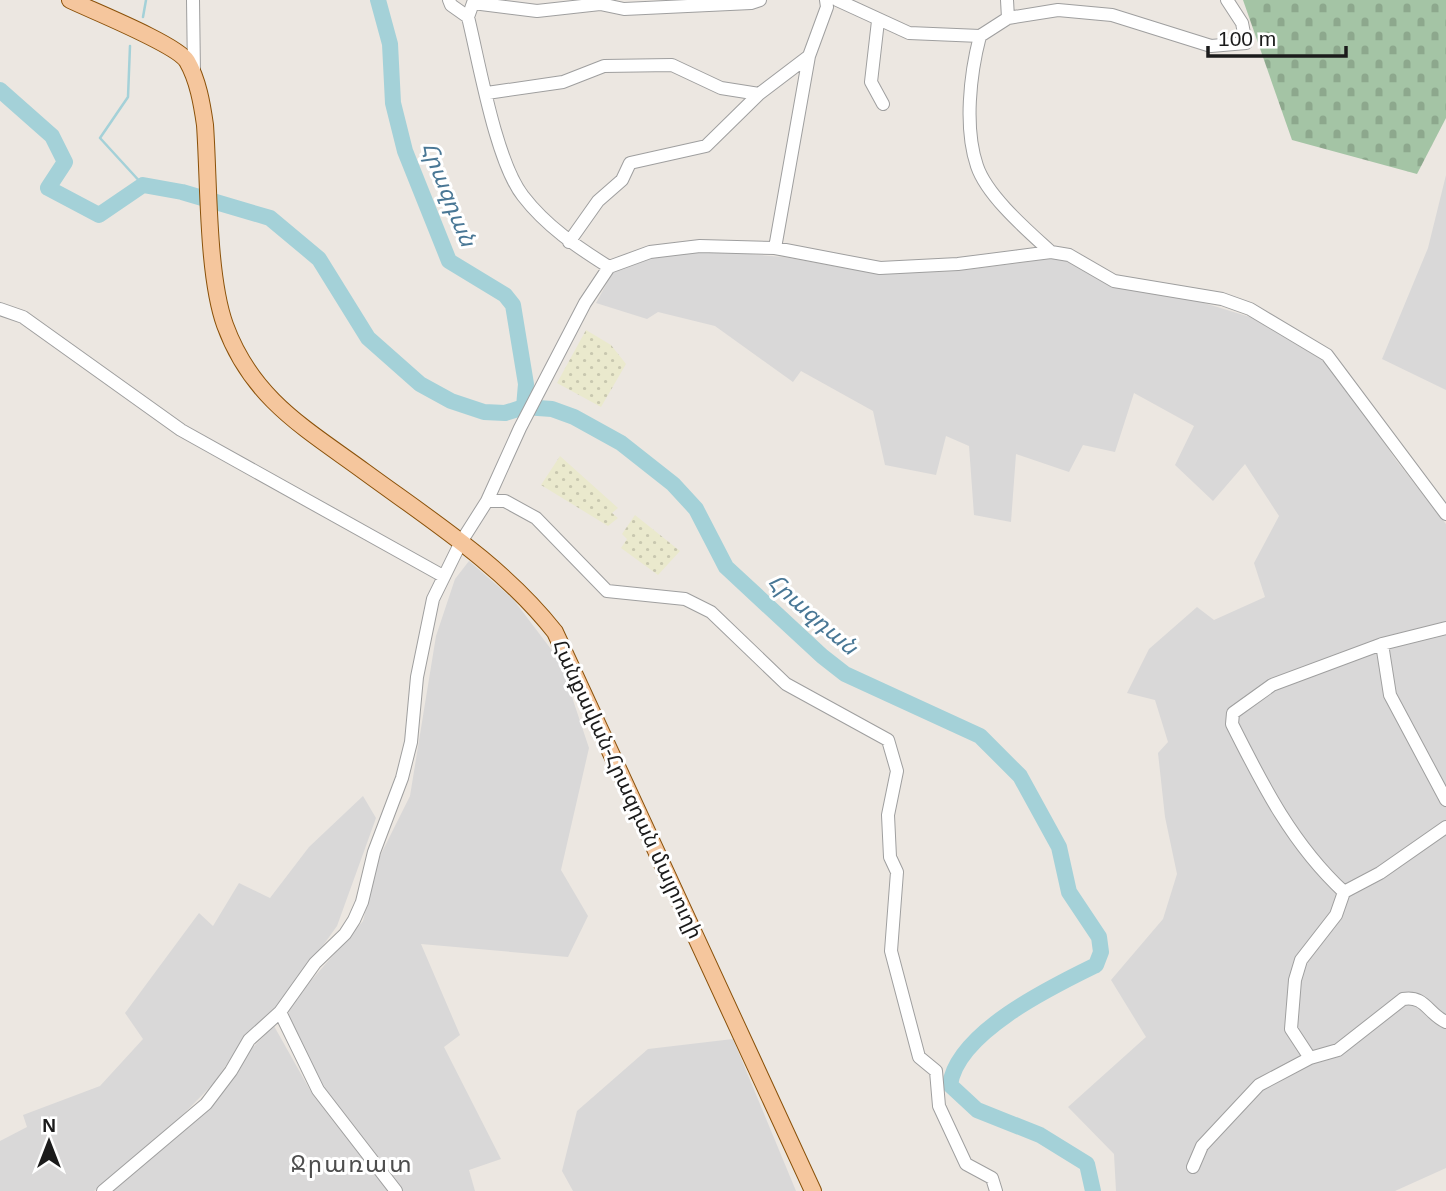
<svg xmlns="http://www.w3.org/2000/svg" width="1446" height="1191" font-family="Arial,'Noto Sans Armenian',sans-serif">
<style>
.residential{fill:#d9d8d8}
.farmland{fill:url(#farmland-dots)}
.cemetery{fill:url(#cemetery-stones)}
.lines{fill:none;stroke-linecap:round;stroke-linejoin:round}
.stream{stroke:#a4d1d8;stroke-width:2.5}
.river{stroke:#a4d1d8;stroke-width:16}
.minor-casing{stroke:#9f9f9f;stroke-width:14}
.major-casing{stroke:#8a5109;stroke-width:18}
.minor{stroke:#fff;stroke-width:12}
.major{stroke:#f5c69d;stroke-width:16}
.labels{text-anchor:middle;dominant-baseline:central;stroke-width:6;stroke-linejoin:round;paint-order:stroke}
.street-label{font-size:21px;fill:#1b1b1b;stroke:#fff}
.water-label{font-size:23px;font-style:italic;fill:#497795;stroke:#fff}
.quarter-label{font-size:24px;letter-spacing:2px;fill:#4e4e4e;stroke:#fff}
</style>
<defs>
<pattern id="farmland-dots" width="8" height="8" patternUnits="userSpaceOnUse" patternTransform="scale(1.75)"><rect width="8" height="8" fill="#eae9cd"/><path d="M2 2h.1M6 6h.1" fill="none" stroke="#c8c7af" stroke-width="1.8" stroke-linecap="round"/></pattern>
<pattern id="cemetery-stones" width="16" height="16" patternUnits="userSpaceOnUse" patternTransform="scale(1.75)"><rect width="16" height="16" fill="#a4c4a5"/><path d="M2 7V4a2 2 0 0 1 4 0v3zM10 15v-3a2 2 0 0 1 4 0v3z" fill="#8da88d"/></pattern>
</defs>
<rect width="100%" height="100%" fill="#ece7e1"/>
<path class="residential" d="M 1446,175 L 1446,390 L 1382,359 L 1428,248 Z
M 704,250 L 783,257 L 873,273 L 957,271 L 1057,258 L 1250,317 L 1318,354 L 1332,367 L 1396,460 L 1446,524 L 1446,1168 L 1395,1191 L 1116,1191 L 1114,1154 L 1068,1107 L 1146,1037 L 1111,980 L 1163,919 L 1177,874 L 1165,817 L 1158,753 L 1168,742 L 1155,700 L 1127,693 L 1149,649 L 1197,607 L 1214,620 L 1265,597 L 1254,563 L 1279,516 L 1245,464 L 1213,501 L 1175,465 L 1194,426 L 1134,393 L 1115,452 L 1083,445 L 1069,472 L 1016,454 L 1011,522 L 974,515 L 969,446 L 946,436 L 936,475 L 885,465 L 873,411 L 801,371 L 793,382 L 715,326 L 658,312 L 647,319 L 596,303 L 614,270 L 652,257 Z
M 469,561 L 513,599 L 560,661 L 589,748 L 561,870 L 588,916 L 568,957 L 421,944 L 460,1035 L 444,1047 L 501,1159 L 469,1170 L 475,1191 L 401,1191 L 397,1182 L 320,1085 L 289,1022 L 288,1007 L 363,921 L 378,860 L 410,796 L 436,636 L 455,579 Z
M 363,796 L 376,818 L 337,926 L 278,1008 L 245,1038 L 213,1084 L 154,1144 L 94,1191 L 0,1191 L 0,1141 L 27,1127 L 23,1115 L 100,1086 L 143,1039 L 125,1013 L 199,913 L 213,926 L 239,883 L 270,898 L 309,847 Z
M 274,1026 L 310,1090 L 391,1191 L 112,1191 L 210,1105 L 249,1051 Z
M 733,1039 L 796,1191 L 573,1191 L 562,1171 L 577,1111 L 648,1049 Z"/>
<path class="farmland" d="M 586,330 L 611,345 L 626,364 L 601,407 L 557,383 Z
M 560,456 L 618,508 L 612,513 L 618,518 L 608,526 L 541,485 Z
M 635,515 L 680,551 L 658,575 L 621,548 L 627,539 L 622,534 Z"/>
<path class="cemetery" d="M 1243,0 L 1446,0 L 1446,118 L 1417,174 L 1292,140 Z"/>
<g class="lines">
<path class="stream" d="M 143,17 L 146,0
M 130,46 L 128,97 L 100,138 L 143,185"/>
<path class="river" d="M 378,0 L 390,44 L 393,103 L 405,151 L 449,261 L 505,295 L 513,305 L 526,384 L 524,407
M 0,90 L 52,136 L 65,162 L 48,188 L 99,215 L 143,185 L 182,192 L 270,218 L 319,259 L 368,338 L 420,384 L 451,401 L 484,412 L 505,413 L 524,407 L 552,409 L 574,417 L 621,443 L 673,484 L 696,509 L 726,567 L 822,656 L 845,674 L 980,736 L 1020,776 L 1059,847 L 1069,892 L 1099,937 L 1101,952 L 1096,965 C 1053,986 957,1032 950,1085 L 977,1110 L 1040,1135 L 1087,1164 L 1093,1191"/>
<g class="minor-casing">
<path id="minor" d="M 193,0 L 194,73
M 449,0 L 451,5 L 468,17 C 479,62 496,162 523,196 C 546,226 577,247 609,267
M 837,0 L 909,33 L 980,36
M 1007,0 L 1008,18
M 468,17 L 473,3 L 537,11 L 600,4 L 624,9 L 751,3 L 760,0
M 878,21 L 871,82 L 883,104
M 487,93 L 563,82 L 604,66 L 672,65 L 721,88 L 759,94
M 569,242 L 598,201 L 622,180 L 630,163 L 706,146 L 759,94 L 809,56
M 775,248 L 809,56 L 827,7 L 826,0
M 1051,252 C 1028,231 987,196 977,166 C 964,128 970,74 980,36 L 1008,18 L 1058,10 L 1112,15 L 1211,46 L 1246,43 L 1242,23 L 1227,0
M 0,309 L 23,317 L 181,430 L 443,576
M 487,501 L 505,501 L 536,518 L 607,591 L 685,599 L 711,612 L 786,684 L 888,740 L 897,771 L 888,815 L 890,857 L 897,872 L 891,951 L 919,1057 L 936,1071 L 939,1106 L 966,1164 L 992,1178 L 996,1191
M 1382,644 L 1390,695 L 1446,800
M 1344,892 C 1293,845 1263,786 1232,724 L 1233,713 L 1272,685 L 1382,644 L 1446,628
M 280,1012 L 318,1090 L 396,1191
M 1310,1058 L 1291,1029 L 1295,980 L 1301,960 L 1336,915 L 1344,892 L 1380,873 L 1446,827
M 1193,1167 L 1202,1146 L 1259,1085 L 1310,1058 L 1338,1050 L 1403,999 C 1425,995 1428,1014 1446,1022
M 103,1191 L 206,1104 L 231,1071 L 249,1040 L 280,1012 L 315,963 L 345,934 L 354,920 L 362,902 L 374,852 L 402,778 L 411,742 L 417,677 L 433,599 L 461,542 L 487,501 L 520,428 L 585,303 L 609,267 L 650,252 L 700,246 L 775,248 L 880,268 L 958,264 L 1051,252 L 1069,255 L 1114,281 L 1222,299 L 1250,309 L 1327,355 L 1446,514"/>
</g>
<g class="major-casing">
<path id="major" d="M 70,0 C 93,11 176,44 187,61 C 198,80 202,104 205,125 C 209,181 207,275 225,325 C 252,399 305,428 365,472 C 432,521 503,566 555,632 L 813,1191"/>
</g>
<use href="#minor" class="minor"/>
<use href="#major" class="major"/>
</g>
<g class="labels">
<g class="street-label">
<text transform="translate(628 789) rotate(65)">Հանքավան-Հրազդան մայրուղի</text>
</g>
<g class="water-label">
<text transform="translate(449 194) rotate(68)">Հրազդան</text>
<text transform="translate(813 614) rotate(41)">Հրազդան</text>
</g>
<g class="quarter-label">
<text x="352" y="1163">Ջրառատ</text>
</g>
</g>
<g transform="translate(49 1142)" stroke="#ffffff" stroke-width="5" paint-order="stroke">
<path d="M0-5L12 26L0 18L-12 26Z" fill="#1b1b1b"/>
<text y="-10" font-size="19" font-weight="bold" text-anchor="middle" fill="#1b1b1b">N</text>
</g>
<path d="M1208 46v10h138v-10" fill="none" stroke="#1b1b1b" stroke-width="3.5"/>
<text x="1218" y="46" font-size="21" fill="#1b1b1b" stroke="#ffffff" stroke-width="5" paint-order="stroke">100 m</text>
</svg>
